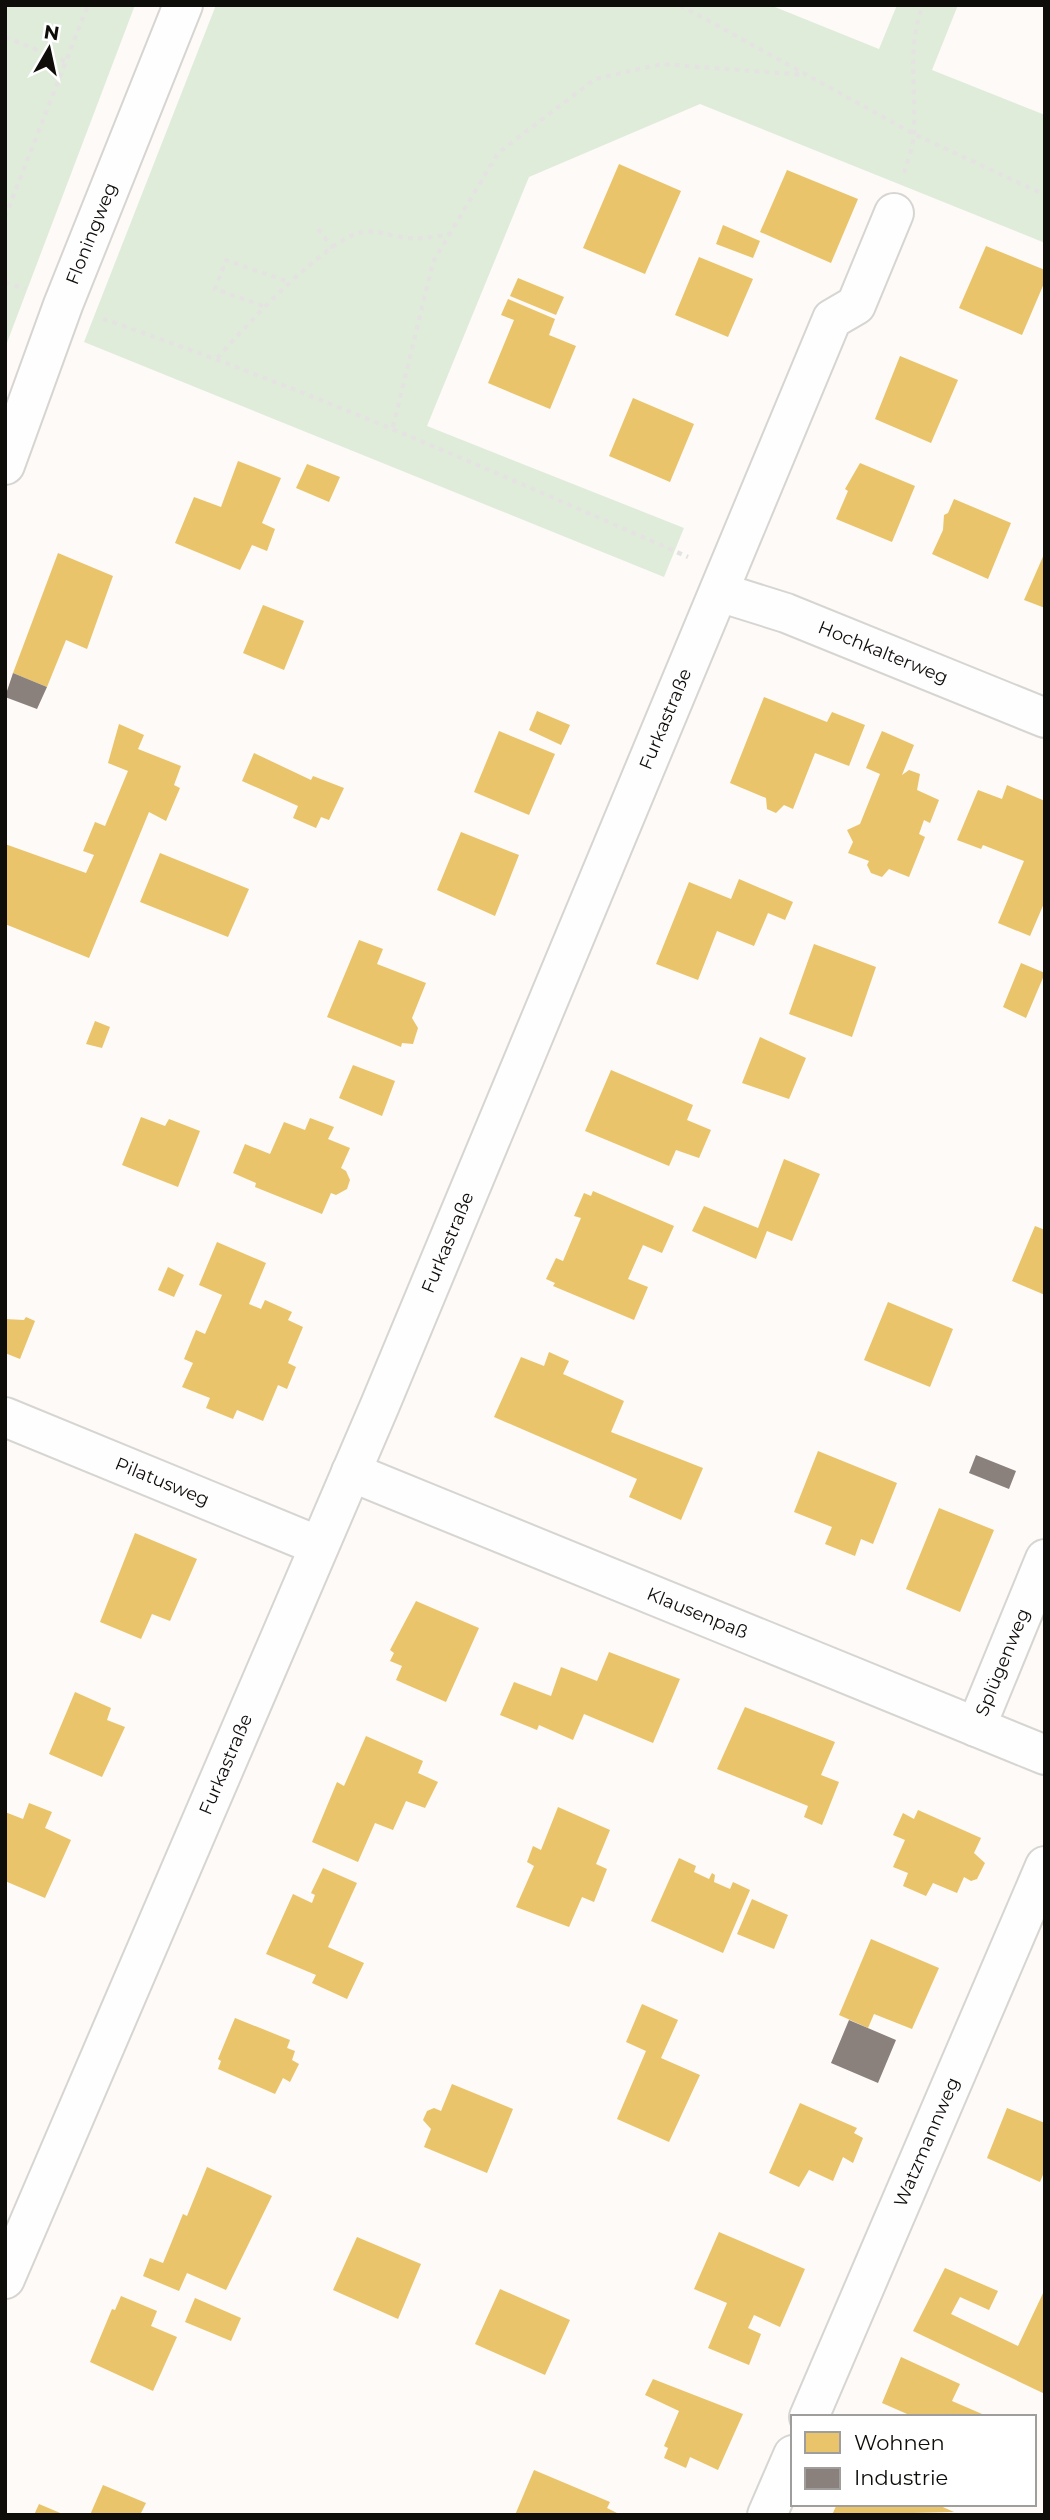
<svg xmlns="http://www.w3.org/2000/svg" width="1050" height="2520" font-family="Montserrat,sans-serif">
<style>
.green{fill:#e0ecda}
.homes{fill:#e9c46a}
.industry{fill:#8a817c}
.lines{fill:none;stroke-linecap:round;stroke-linejoin:round}
.minor-casing{stroke:#d7d5d2;stroke-width:42}
.path{stroke:#e4e3e2;stroke-width:4.5;stroke-dasharray:5 5;stroke-linecap:butt}
.minor{stroke:#fffefe;stroke-width:38}
.labels{text-anchor:middle;dominant-baseline:central;stroke-width:7;stroke-linejoin:round;paint-order:stroke}
.street-label{font-size:18px;fill:#0f0d0a;stroke:#fff}
</style>
<rect width="100%" height="100%" fill="#fdfaf7"/>
<path class="green" d="M 5,5 L 135,5 L 5,348 Z
M 216,5 L 770,5 L 879,49 L 897,5 L 958,5 L 932,70 L 1045,115 L 1045,243 L 700,104 L 529,177 L 427,426 L 684,528 L 664,577 L 84,342 Z"/>
<path class="homes" d="M 619,164 L 681,191 L 645,274 L 583,248 Z
M 787,170 L 858,199 L 831,263 L 760,232 Z
M 723,225 L 760,241 L 753,258 L 716,244 Z
M 986,246 L 1045,270 L 1045,281 L 1022,335 L 959,308 Z
M 699,257 L 753,279 L 728,337 L 675,315 Z
M 518,278 L 564,297 L 556,315 L 510,296 Z
M 508,299 L 555,319 L 549,335 L 576,346 L 550,409 L 488,383 L 514,320 L 501,315 Z
M 900,356 L 958,380 L 931,443 L 875,419 Z
M 633,398 L 694,424 L 670,482 L 609,456 Z
M 238,461 L 281,478 L 262,523 L 275,529 L 267,551 L 252,545 L 240,570 L 175,543 L 194,497 L 221,507 Z
M 860,463 L 915,486 L 892,542 L 836,519 L 848,491 L 845,489 Z
M 307,464 L 340,477 L 329,502 L 296,488 Z
M 954,499 L 1011,523 L 988,579 L 932,554 L 943,530 L 944,515 L 948,513 Z
M 1045,552 L 1045,608 L 1024,600 Z
M 58,553 L 113,576 L 87,649 L 66,640 L 47,687 L 13,673 Z
M 263,605 L 304,621 L 284,670 L 243,653 Z
M 764,697 L 827,722 L 832,712 L 865,725 L 849,766 L 815,753 L 793,809 L 784,805 L 776,813 L 767,809 L 766,798 L 730,783 Z
M 537,711 L 570,725 L 561,745 L 529,730 Z
M 119,724 L 144,735 L 138,749 L 181,766 L 174,785 L 180,788 L 166,821 L 149,812 L 89,958 L 5,924 L 5,844 L 86,873 L 94,855 L 83,851 L 95,822 L 105,826 L 128,771 L 108,763 Z
M 499,731 L 555,754 L 529,815 L 474,792 Z
M 882,731 L 914,745 L 902,775 L 909,770 L 920,774 L 917,790 L 939,800 L 930,823 L 924,820 L 919,834 L 925,837 L 909,877 L 889,869 L 882,877 L 871,873 L 867,865 L 869,861 L 848,853 L 853,842 L 847,830 L 860,824 L 880,774 L 866,768 Z
M 254,753 L 311,780 L 313,776 L 344,788 L 329,820 L 321,817 L 316,828 L 293,818 L 298,806 L 242,781 Z
M 1007,785 L 1045,801 L 1045,901 L 1030,936 L 998,923 L 1024,861 L 983,845 L 981,849 L 957,840 L 978,790 L 1002,799 Z
M 461,832 L 519,855 L 495,916 L 437,890 Z
M 160,853 L 249,889 L 228,937 L 140,902 Z
M 739,879 L 793,902 L 785,920 L 768,913 L 754,946 L 717,931 L 698,980 L 656,964 L 689,882 L 731,899 Z
M 359,940 L 383,949 L 377,964 L 426,983 L 412,1018 L 418,1028 L 413,1044 L 402,1043 L 401,1047 L 327,1017 Z
M 814,944 L 876,967 L 852,1037 L 789,1014 Z
M 1021,963 L 1045,973 L 1026,1018 L 1003,1007 Z
M 95,1021 L 110,1027 L 102,1048 L 86,1044 Z
M 760,1037 L 806,1058 L 789,1099 L 742,1083 Z
M 353,1065 L 395,1081 L 382,1116 L 339,1098 Z
M 611,1070 L 693,1105 L 687,1120 L 711,1130 L 699,1158 L 676,1150 L 669,1166 L 585,1131 Z
M 141,1117 L 165,1126 L 169,1119 L 200,1131 L 178,1187 L 122,1165 Z
M 310,1118 L 334,1127 L 328,1139 L 350,1148 L 341,1168 L 346,1171 L 350,1180 L 347,1189 L 336,1195 L 331,1193 L 322,1214 L 255,1187 L 256,1183 L 233,1173 L 245,1144 L 270,1154 L 284,1122 L 305,1130 Z
M 784,1159 L 820,1174 L 792,1241 L 767,1231 L 756,1259 L 692,1231 L 704,1206 L 758,1228 Z
M 593,1191 L 674,1226 L 662,1253 L 643,1245 L 628,1279 L 648,1287 L 634,1320 L 553,1286 L 555,1283 L 546,1279 L 556,1258 L 563,1261 L 581,1218 L 574,1216 L 584,1193 L 591,1196 Z
M 1035,1226 L 1045,1230 L 1045,1295 L 1012,1281 Z
M 217,1242 L 266,1263 L 249,1304 L 261,1309 L 265,1300 L 292,1312 L 288,1320 L 303,1327 L 288,1363 L 296,1367 L 287,1389 L 278,1385 L 263,1421 L 237,1410 L 233,1419 L 206,1408 L 210,1398 L 182,1387 L 193,1363 L 184,1359 L 196,1330 L 205,1334 L 222,1295 L 199,1285 Z
M 168,1267 L 184,1275 L 174,1297 L 158,1290 Z
M 888,1302 L 953,1329 L 930,1387 L 864,1360 Z
M 26,1317 L 35,1321 L 20,1359 L 5,1353 L 5,1319 L 24,1320 Z
M 549,1352 L 569,1361 L 563,1374 L 624,1401 L 611,1432 L 703,1468 L 681,1520 L 629,1497 L 637,1479 L 494,1417 L 521,1357 L 544,1366 Z
M 818,1451 L 897,1483 L 873,1544 L 861,1539 L 855,1556 L 825,1544 L 832,1527 L 794,1512 Z
M 939,1508 L 994,1530 L 960,1612 L 906,1589 Z
M 135,1533 L 197,1559 L 170,1621 L 152,1614 L 141,1639 L 100,1622 Z
M 416,1601 L 479,1628 L 446,1702 L 396,1680 L 402,1666 L 390,1661 L 394,1653 L 390,1650 Z
M 609,1652 L 680,1679 L 653,1743 L 584,1714 L 573,1740 L 539,1725 L 537,1730 L 500,1715 L 514,1682 L 551,1696 L 561,1667 L 597,1681 Z
M 75,1692 L 111,1708 L 107,1720 L 125,1727 L 102,1777 L 49,1754 Z
M 745,1707 L 835,1742 L 821,1775 L 839,1782 L 822,1825 L 804,1817 L 808,1806 L 717,1769 Z
M 366,1736 L 423,1761 L 418,1773 L 438,1782 L 425,1808 L 406,1801 L 393,1830 L 375,1823 L 358,1862 L 312,1842 L 337,1782 L 344,1786 Z
M 29,1803 L 52,1812 L 45,1828 L 71,1840 L 45,1898 L 5,1881 L 5,1812 L 23,1819 Z
M 558,1807 L 610,1830 L 596,1864 L 607,1869 L 594,1902 L 582,1897 L 569,1927 L 516,1907 L 534,1866 L 527,1862 L 533,1846 L 541,1850 Z
M 918,1810 L 981,1838 L 974,1853 L 985,1863 L 977,1879 L 971,1881 L 964,1877 L 957,1893 L 933,1883 L 926,1896 L 903,1886 L 908,1873 L 893,1867 L 905,1840 L 893,1835 L 903,1813 L 914,1819 Z
M 679,1858 L 696,1866 L 694,1872 L 709,1879 L 712,1873 L 715,1875 L 714,1882 L 730,1889 L 733,1882 L 750,1890 L 723,1953 L 651,1921 Z
M 323,1868 L 357,1883 L 328,1947 L 364,1963 L 347,1999 L 312,1983 L 316,1975 L 266,1954 L 293,1894 L 312,1903 L 315,1895 L 311,1893 Z
M 752,1899 L 788,1915 L 774,1949 L 737,1934 Z
M 871,1939 L 939,1968 L 912,2029 L 874,2014 L 868,2028 L 839,2015 Z
M 642,2004 L 678,2020 L 661,2058 L 700,2075 L 669,2142 L 617,2119 L 646,2051 L 626,2042 Z
M 235,2018 L 290,2040 L 287,2048 L 295,2051 L 292,2060 L 299,2064 L 290,2082 L 283,2078 L 275,2094 L 218,2069 L 221,2061 L 218,2059 Z
M 452,2084 L 513,2109 L 487,2173 L 424,2147 L 431,2129 L 423,2120 L 427,2111 L 434,2108 L 441,2111 Z
M 800,2103 L 857,2128 L 854,2133 L 863,2138 L 853,2163 L 843,2157 L 833,2181 L 809,2170 L 799,2187 L 769,2173 Z
M 1007,2108 L 1045,2123 L 1045,2170 L 1040,2182 L 987,2158 Z
M 207,2167 L 272,2196 L 226,2290 L 187,2273 L 179,2291 L 143,2276 L 150,2258 L 163,2263 L 183,2214 L 187,2216 Z
M 719,2232 L 805,2269 L 780,2327 L 754,2315 L 748,2328 L 761,2334 L 749,2365 L 708,2348 L 727,2303 L 694,2289 Z
M 357,2237 L 421,2264 L 398,2319 L 333,2290 Z
M 945,2268 L 998,2291 L 989,2310 L 960,2297 L 951,2314 L 1018,2346 L 1045,2289 L 1045,2394 L 913,2331 Z
M 500,2289 L 570,2320 L 545,2375 L 475,2344 Z
M 121,2296 L 157,2311 L 151,2326 L 177,2337 L 153,2391 L 90,2362 L 112,2309 L 115,2310 Z
M 195,2298 L 241,2318 L 231,2341 L 185,2322 Z
M 901,2357 L 960,2384 L 952,2401 L 989,2417 L 914,2417 L 882,2403 Z
M 653,2379 L 743,2414 L 718,2470 L 690,2457 L 686,2468 L 664,2458 L 668,2448 L 664,2446 L 679,2411 L 645,2395 Z
M 534,2470 L 610,2502 L 607,2508 L 621,2515 L 515,2515 Z
M 103,2485 L 146,2503 L 140,2515 L 90,2515 Z
M 39,2504 L 65,2515 L 34,2515 Z
M 837,2504 L 936,2504 L 954,2512 L 832,2515 Z"/>
<path class="industry" d="M 13,673 L 47,687 L 37,709 L 5,697 Z
M 976,1455 L 1016,1471 L 1009,1489 L 969,1473 Z
M 849,2020 L 896,2040 L 878,2083 L 831,2063 Z"/>
<g class="lines">
<g class="minor-casing">
<g id="minor">
<path id="s1" d="M 5,465 L 63,305 L 183,5"/>
<path id="s2" d="M 719,592 L 786,613 L 1045,718"/>
<path id="s3" d="M 5,1417 L 319,1546"/>
<path id="s4" d="M 351,1472 L 1045,1755"/>
<path id="s5" d="M 976,1727 L 1045,1559"/>
<path id="s6" d="M 5,2279 L 380,1405 L 832,319 L 856,305 L 894,213"/>
<path id="s7" d="M 809,2417 L 1045,1866"/>
<path d="M 767,2515 L 793,2455"/>
</g>
</g>
<path class="path" d="M 680,5 L 914,134 L 1045,195
M 5,37 L 65,61
M 904,173 C 908,160 914,145 914,130 C 916,89 907,44 923,5
M 5,217 L 88,5
M 318,229 L 333,248
M 5,282 L 25,289
M 263,306 L 215,289 L 226,260 L 289,282
M 103,319 C 303,387 495,472 688,557
M 217,358 C 242,330 329,235 364,232 C 377,230 388,235 401,237 C 418,240 433,237 449,234
M 393,427 L 433,262 L 498,153 L 595,79 L 662,64 L 805,75"/>
<use href="#minor" class="minor"/>
</g>
<g class="labels">
<g class="street-label">
<text stroke="none"><textPath href="#s1" startOffset="247">Floningweg</textPath></text>
<text stroke="none"><textPath href="#s2" startOffset="175">Hochkalterweg</textPath></text>
<text stroke="none"><textPath href="#s6" startOffset="1694">Furkastraße</textPath></text>
<text stroke="none"><textPath href="#s6" startOffset="1127">Furkastraße</textPath></text>
<text stroke="none"><textPath href="#s3" startOffset="170">Pilatusweg</textPath></text>
<text stroke="none"><textPath href="#s4" startOffset="374">Klausenpaß</textPath></text>
<text stroke="none"><textPath href="#s5" startOffset="70">Splügenweg</textPath></text>
<text stroke="none"><textPath href="#s6" startOffset="560">Furkastraße</textPath></text>
<text stroke="none"><textPath href="#s7" startOffset="299">Watzmannweg</textPath></text>
</g>
</g>
<rect width="1050" height="2520" fill="none" stroke="#0f0d0a" stroke-width="14"/>
<rect x="791" y="2415" width="245" height="91" fill="#ffffff" stroke="#9f9e9d" stroke-width="2"/>
<rect x="805" y="2432" width="35" height="21" fill="#e9c46a" stroke="#9f9e9d" stroke-width="2"/>
<text x="854" y="2450" font-size="21" fill="#0f0d0a">Wohnen</text>
<rect x="805" y="2468" width="35" height="21" fill="#8a817c" stroke="#9f9e9d" stroke-width="2"/>
<text x="854" y="2485" font-size="21" fill="#0f0d0a">Industrie</text>
<g transform="translate(49 49) rotate(9)" stroke="#ffffff" stroke-width="5" paint-order="stroke">
<path d="M0-5L12 26L0 18L-12 26Z" fill="#0f0d0a"/>
<text y="-10" font-size="19" font-weight="bold" text-anchor="middle" fill="#0f0d0a">N</text>
</g>
</svg>
